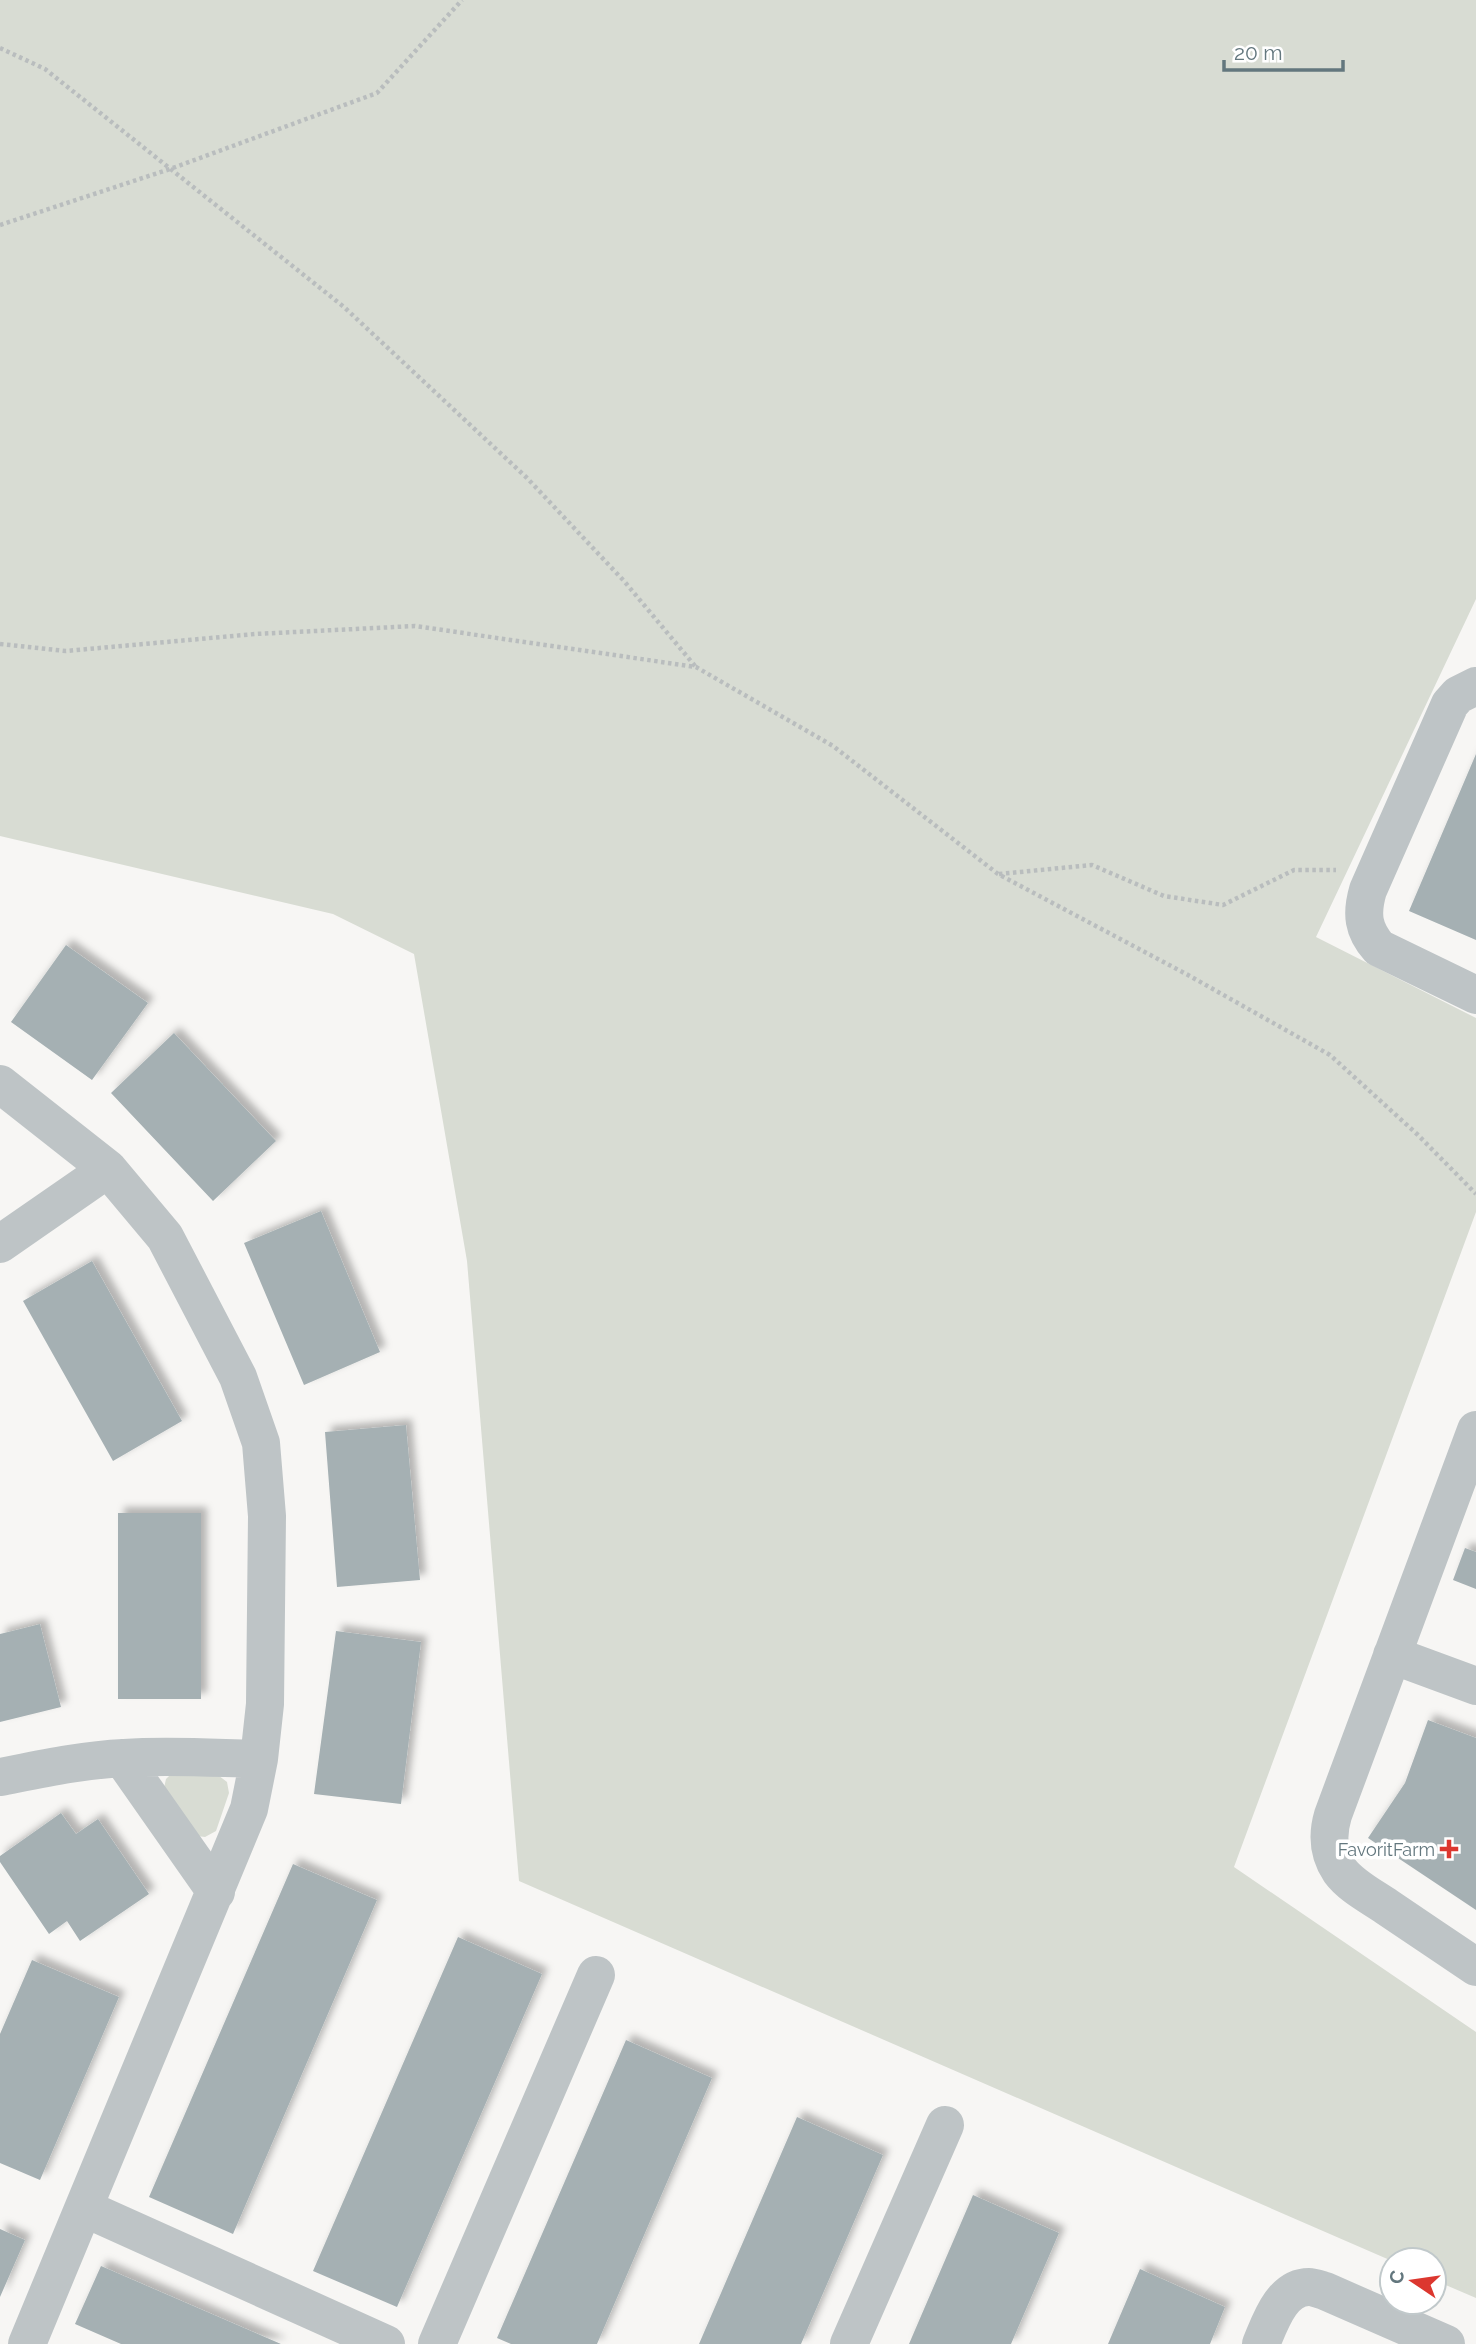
<svg xmlns="http://www.w3.org/2000/svg" width="1476" height="2344" font-family="Raleway,sans-serif">
<style>
.green{fill:#d8dcd3}
.building{fill:#a5b0b3;filter:url(#shadow)}
.lines{fill:none;stroke-linecap:round;stroke-linejoin:round}
.path{stroke:#b9bdbe;stroke-width:4.5;stroke-dasharray:3.5 3.5;stroke-linecap:butt}
.minor{stroke:#bec4c6;stroke-width:38}
.poi-dot{fill:#dc372f;stroke:#fff;stroke-width:2.5}
.labels{text-anchor:middle;dominant-baseline:central;stroke-width:7;stroke-linejoin:round;paint-order:stroke}
.poi-label{font-size:18px;fill:#63777e;stroke:#fff;text-anchor:end}
</style>
<defs>
<filter id="shadow"><feDropShadow dx="6" dy="-6" stdDeviation="3.5" flood-color="#0004"/></filter>
</defs>
<rect width="100%" height="100%" fill="#f7f6f4"/>
<path class="green" d="M 0,0 L 1476,0 L 1476,599 L 1316,937 L 1476,1018 L 1476,1212 L 1234,1867 L 1476,2032 L 1476,2298 L 1434,2280 L 1434,2260 L 1392,2261 L 519,1881 L 467,1261 L 414,954 L 333,914 L 0,836 Z
M 214,1772 L 227,1782 L 229,1793 L 216,1831 L 205,1837 L 197,1836 L 164,1788 L 166,1779 L 172,1773 Z"/>
<path class="building" d="M 1476,754 L 1476,940 L 1409,911 Z
M 66,945 L 148,1003 L 92,1080 L 11,1022 Z
M 174,1033 L 276,1141 L 213,1201 L 111,1093 Z
M 321,1211 L 380,1352 L 304,1385 L 244,1243 Z
M 92,1261 L 182,1421 L 113,1461 L 23,1301 Z
M 406,1425 L 420,1580 L 337,1587 L 325,1432 Z
M 118,1513 L 201,1513 L 201,1699 L 118,1699 Z
M 1465,1548 L 1476,1552 L 1476,1589 L 1453,1580 Z
M 40,1624 L 61,1707 L 0,1722 L 0,1634 Z
M 336,1631 L 421,1642 L 401,1804 L 314,1794 Z
M 1428,1720 L 1476,1738 L 1476,1910 L 1368,1838 L 1405,1783 Z
M 61,1813 L 76,1834 L 98,1819 L 149,1894 L 80,1941 L 67,1921 L 49,1934 L 0,1862 L 0,1856 Z
M 293,1864 L 377,1900 L 233,2234 L 149,2197 Z
M 458,1937 L 542,1974 L 397,2307 L 313,2271 Z
M 32,1960 L 119,1997 L 40,2180 L 0,2163 L 0,2034 Z
M 626,2040 L 712,2078 L 597,2344 L 511,2344 L 497,2338 Z
M 797,2117 L 883,2155 L 801,2344 L 699,2344 Z
M 973,2195 L 1059,2233 L 1011,2344 L 909,2344 Z
M 0,2229 L 25,2240 L 0,2297 Z
M 101,2266 L 281,2344 L 121,2344 L 75,2324 Z
M 1140,2269 L 1225,2307 L 1210,2344 L 1108,2344 Z"/>
<g class="lines">
<path class="path" d="M 0,48 L 45,69 L 344,307 L 527,478 L 624,581 L 695,666
M 0,225 L 170,169 L 377,93 L 462,0
M 0,644 L 66,651 L 255,634 L 415,626 L 696,667 L 833,746 L 998,874 L 1188,975 L 1330,1055 L 1418,1135 L 1476,1194
M 999,874 L 1092,865 L 1164,896 L 1223,905 L 1294,870 L 1336,870"/>
<path class="minor" d="M 1476,686 L 1458,695 L 1450,704 L 1368,890 C 1361,914 1363,930 1379,948 L 1476,995
M 0,1084 L 108,1169
M 0,1244 L 108,1169 L 165,1237 L 238,1377 L 261,1443 L 267,1516 L 265,1704 L 259,1759 L 249,1809 L 27,2344
M 1476,1430 L 1333,1815 C 1327,1835 1328,1853 1340,1871 C 1351,1886 1371,1896 1387,1907 C 1417,1927 1446,1947 1476,1967
M 1392,1655 L 1476,1686
M 122,1758 L 216,1892
M 0,1777 C 41,1769 82,1760 124,1758 C 169,1755 214,1758 259,1759
M 84,2208 L 386,2344
M 437,2344 L 596,1975
M 849,2344 L 945,2125
M 1261,2344 C 1270,2323 1281,2287 1309,2287 C 1314,2287 1321,2290 1325,2291 L 1446,2344"/>
</g>
<path class="poi-dot" d="M1445.5 1838.5h7v7h7v7h-7v7h-7v-7h-7v-7h7z"/>
<g class="labels">
<g class="poi-label">
<text x="1435" y="1849">FavoritFarm</text>
</g>
</g>
<g transform="translate(1413 2281) rotate(283)"><circle r="33" fill="#ffffff" stroke="#c1c9cb" stroke-width="2"/>
<path d="M0-5L12 26L0 18L-12 26Z" fill="#dc372f"/>
<text y="-10" font-size="19" font-weight="bold" text-anchor="middle" fill="#63777e">С</text>
</g>
<path d="M1224 60v10h119v-10" fill="none" stroke="#63777e" stroke-width="3.5"/>
<text x="1234" y="60" font-size="21" fill="#63777e" stroke="#ffffff" stroke-width="5" paint-order="stroke">20 m</text>
</svg>
